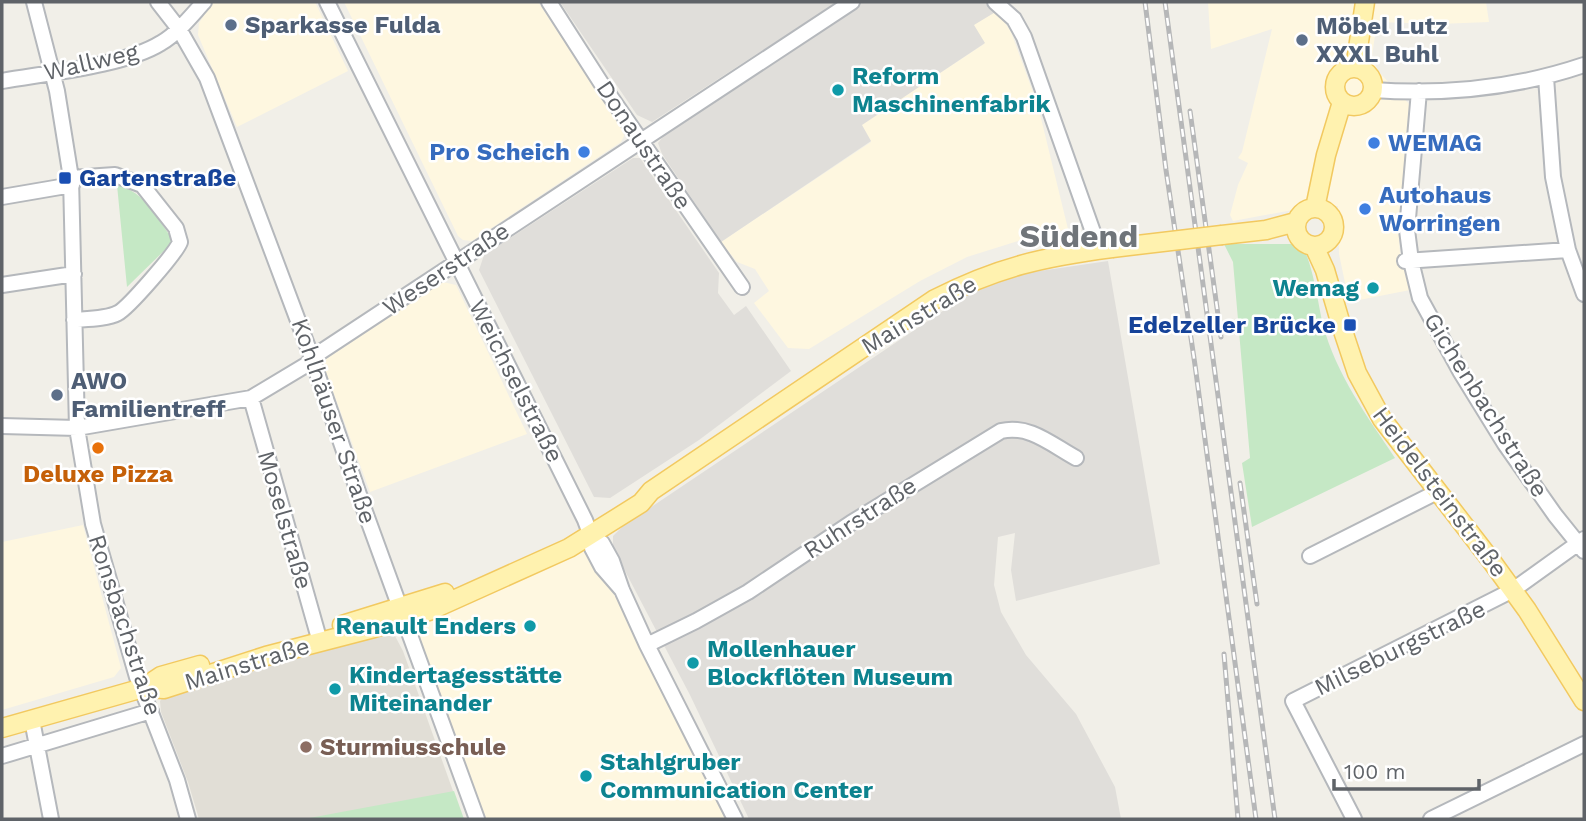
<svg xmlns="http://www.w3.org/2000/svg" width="1586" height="821" font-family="'Work Sans',sans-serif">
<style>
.commercial{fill:#fef7e0}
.industrial{fill:#e0deda}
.education{fill:#e1ded6}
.green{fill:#c5e8c5}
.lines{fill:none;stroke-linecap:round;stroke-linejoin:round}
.minor-casing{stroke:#b5b8bc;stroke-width:18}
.major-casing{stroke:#f2c960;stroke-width:21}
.minor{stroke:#fff;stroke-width:14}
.major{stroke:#fff2af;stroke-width:18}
.rail-casing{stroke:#b6b7b8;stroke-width:5}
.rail{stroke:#fff;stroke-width:2.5;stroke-dasharray:8;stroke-linecap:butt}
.major-bridge-casing{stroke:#f2c960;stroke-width:21;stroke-linecap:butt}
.major-bridge{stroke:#fff2af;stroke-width:18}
.service-dot{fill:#5c6f8a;stroke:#fff;stroke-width:2.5}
.culture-dot{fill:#0f9aa8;stroke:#fff;stroke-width:2.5}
.shop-dot{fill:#3f7fe0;stroke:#fff;stroke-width:2.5}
.transit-dot{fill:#1a4fb4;stroke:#fff;stroke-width:2.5}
.food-dot{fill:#e8710a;stroke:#fff;stroke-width:2.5}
.education-dot{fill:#8d6e63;stroke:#fff;stroke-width:2.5}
.labels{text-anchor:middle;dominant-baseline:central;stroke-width:5;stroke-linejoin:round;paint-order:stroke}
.service-label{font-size:24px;font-weight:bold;fill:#4e5e75;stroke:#fff;text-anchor:start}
.street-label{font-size:24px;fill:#5f6368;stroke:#fff}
.culture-label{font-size:24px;font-weight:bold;fill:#0d838f;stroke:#fff;text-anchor:start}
.shop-label{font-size:24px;font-weight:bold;fill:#366cbe;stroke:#fff;text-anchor:start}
.transit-label{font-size:24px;font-weight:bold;fill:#164399;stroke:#fff;text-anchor:start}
.food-label{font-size:24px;font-weight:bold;fill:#c56008;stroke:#fff}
.education-label{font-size:24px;font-weight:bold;fill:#785e54;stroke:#fff;text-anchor:start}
.district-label{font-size:32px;font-weight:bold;fill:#70757a;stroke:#fff}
</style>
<rect width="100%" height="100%" fill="#f1efe8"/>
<path class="commercial" d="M 213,2 L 315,2 L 348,71 L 237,127 L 198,35 L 199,23 Z
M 344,2 L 538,2 L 623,131 L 624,136 L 621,142 L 472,241 L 463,240 L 458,236 Z
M 1208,2 L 1486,2 L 1489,22 L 1439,24 L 1377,22 L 1372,56 L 1378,71 L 1410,105 L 1398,226 L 1400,253 L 1410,290 L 1349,302 L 1339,254 L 1338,206 L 1287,211 L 1233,221 L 1230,215 L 1238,185 L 1248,163 L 1238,158 L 1242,152 L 1272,29 L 1211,49 Z
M 997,11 L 1011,32 L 1038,106 L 1068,229 L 1034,236 L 967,257 L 920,281 L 809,349 L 788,348 L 754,303 L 769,291 L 755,269 L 737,262 L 721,242 L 871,142 L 861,125 L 984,44 L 973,25 Z
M 443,282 L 456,285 L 527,434 L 370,492 L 323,364 L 326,359 Z
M 83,525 L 121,668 L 114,677 L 2,710 L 2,542 Z
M 586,540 L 637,638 L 727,819 L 483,819 L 412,622 Z"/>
<path class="industrial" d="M 560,2 L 837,2 L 652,122 L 637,115 Z
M 861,2 L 986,2 L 997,11 L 974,25 L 985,43 L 862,125 L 871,141 L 721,242 L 662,154 L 658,143 L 665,134 Z
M 633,158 L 640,158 L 719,273 L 718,293 L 734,315 L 746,306 L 791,371 L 699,440 L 610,498 L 594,497 L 479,270 L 484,255 Z
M 1108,261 L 1160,564 L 1016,601 L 1011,570 L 1015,533 L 998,537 L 994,585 L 1001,612 L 1026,655 L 1076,714 L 1115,787 L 1121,819 L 749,819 L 690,695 L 613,548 L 613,536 L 623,526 L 974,290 L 1026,273 Z"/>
<path class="education" d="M 387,632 L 395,636 L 403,651 L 463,819 L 199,819 L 188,782 L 161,712 L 160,701 L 164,696 L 193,684 Z"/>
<path class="green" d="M 117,185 C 146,192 157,219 174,241 L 127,287 Z
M 1224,244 L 1292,244 C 1297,244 1298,244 1302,247 C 1312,259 1319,308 1323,325 C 1336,374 1367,416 1395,458 L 1252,527 L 1242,463 L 1250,458 L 1233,262 Z
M 454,791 L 464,819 L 304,819 Z"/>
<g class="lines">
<g class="minor-casing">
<path id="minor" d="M 34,2 L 57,91 L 71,178 L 77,428 L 93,524 L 137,677 L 177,780 L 188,819
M 158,2 L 179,29 L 207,78 L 309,350 L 364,509 L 477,819
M 327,2 L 585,520 L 591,536 L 592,548 L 602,567 L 622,590
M 549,2 L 601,83 L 742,287
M 995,2 L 1014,19 L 1024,37 L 1099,249
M 1546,77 L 1553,177 L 1568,250 L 1584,294
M 2,81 C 46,73 124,66 161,43 C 178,33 191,16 204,2
M 1373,90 C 1445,95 1516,88 1584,65
M 1419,91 L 1407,230 L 1411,261 L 1420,298 L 1460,371 L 1505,444 L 1555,515 L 1584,551
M 71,178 L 115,175 L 142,185 L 176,228 L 180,242 C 176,253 128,308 118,313 C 107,319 87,319 74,320
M 2,197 L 72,185
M 1405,261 L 1568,250
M 2,285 L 74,274
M 251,398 L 320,642
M 2,426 L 77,428 L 251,398 L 306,365 L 319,353 L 852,2
M 591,536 L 602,543 L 612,561 L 622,590 L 647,645 L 735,819
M 1310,556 L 1437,492
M 647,645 L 696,621 L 748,592 L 851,523 L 1001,431 C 1029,424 1052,445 1076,458
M 32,720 L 51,819
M 2,756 L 151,711
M 1354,819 L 1293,701 L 1513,590 L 1584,539
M 1431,819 L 1584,744"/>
</g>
<g class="major-casing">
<path id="major" d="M 1355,68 L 1365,2
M1335 87a19 19 0 1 1 38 0a19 19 0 1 1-38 0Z
M1296 227a19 19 0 1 1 38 0a19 19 0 1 1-38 0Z
M 1315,208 L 1326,155 L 1342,102
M 1222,235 L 1266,230 L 1296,222
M 1314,246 L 1325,270 L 1342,328 L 1357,373 L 1382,419 L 1490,559 L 1527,610 L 1584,701
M 342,625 L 445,593
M 143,688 L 161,676 L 200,665
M 2,728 L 143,688 L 164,689 L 266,656 L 374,628 L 429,611 L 569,548 L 641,503 L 651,491 L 935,299 C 998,267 1043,257 1112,248"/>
</g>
<use href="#minor" class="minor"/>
<use href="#major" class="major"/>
<g class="rail-casing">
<path id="rail" d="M 1145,2 L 1166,170 L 1195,365 L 1256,819
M 1165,2 L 1275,819
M 1190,111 L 1221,337
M 1240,483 L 1257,604
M 1224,654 L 1238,819"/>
</g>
<use href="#rail" class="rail"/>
<g class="major-bridge-casing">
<path id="major-bridge" d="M 1112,248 L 1222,235"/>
</g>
<use href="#major-bridge" class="major-bridge"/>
</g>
<g class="service-dot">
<circle cx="231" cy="25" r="7"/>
<circle cx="1302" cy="40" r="7"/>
<circle cx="57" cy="395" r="7"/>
</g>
<g class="culture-dot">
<circle cx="838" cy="90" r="7"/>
<circle cx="1373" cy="288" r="7"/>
<circle cx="530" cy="626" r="7"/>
<circle cx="693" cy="663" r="7"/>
<circle cx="335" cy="689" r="7"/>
<circle cx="586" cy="776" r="7"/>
</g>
<g class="shop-dot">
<circle cx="1374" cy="143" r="7"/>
<circle cx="584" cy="152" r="7"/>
<circle cx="1365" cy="209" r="7"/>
</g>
<g class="transit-dot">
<rect x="58" y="171" width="14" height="14" rx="3.5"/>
<rect x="1343" y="318" width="14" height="14" rx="3.5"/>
</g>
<circle class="food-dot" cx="98" cy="448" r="7"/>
<circle class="education-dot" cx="306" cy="747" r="7"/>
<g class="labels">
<g class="service-label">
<text x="245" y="25">Sparkasse Fulda</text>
<text x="1316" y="26">Möbel Lutz<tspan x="1316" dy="28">XXXL Buhl</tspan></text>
<text x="71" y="381">AWO<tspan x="71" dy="28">Familientreff</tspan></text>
</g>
<g class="street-label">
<text transform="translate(91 62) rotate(-13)">Wallweg</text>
<text transform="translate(644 145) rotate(56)">Donaustraße</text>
<text transform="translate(446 269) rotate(-34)">Weserstraße</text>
<text transform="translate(919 315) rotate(-31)">Mainstraße</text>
<text transform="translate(516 381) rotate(63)">Weichselstraße</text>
<text transform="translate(1486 405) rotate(58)">Gichenbachstraße</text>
<text transform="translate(334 421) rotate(71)">Kohlhäuser Straße</text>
<text transform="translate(1440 492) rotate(53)">Heidelsteinstraße</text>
<text transform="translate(860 518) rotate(-33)">Ruhrstraße</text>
<text transform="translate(285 520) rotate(74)">Moselstraße</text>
<text transform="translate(125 625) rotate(72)">Ronsbachstraße</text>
<text transform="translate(1400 648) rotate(-26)">Milseburgstraße</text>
<text transform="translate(247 664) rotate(-17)">Mainstraße</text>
</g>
<g class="culture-label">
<text x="852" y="76">Reform<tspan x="852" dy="28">Maschinenfabrik</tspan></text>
<text x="1359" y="288" text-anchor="end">Wemag</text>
<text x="516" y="626" text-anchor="end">Renault Enders</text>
<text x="707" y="649">Mollenhauer<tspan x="707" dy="28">Blockflöten Museum</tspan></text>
<text x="349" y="675">Kindertagesstätte<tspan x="349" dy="28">Miteinander</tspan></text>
<text x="600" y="762">Stahlgruber<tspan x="600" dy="28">Communication Center</tspan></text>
</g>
<g class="shop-label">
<text x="1388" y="143">WEMAG</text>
<text x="570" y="152" text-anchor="end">Pro Scheich</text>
<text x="1379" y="195">Autohaus<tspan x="1379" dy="28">Worringen</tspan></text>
</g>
<g class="transit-label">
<text x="79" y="178">Gartenstraße</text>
<text x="1336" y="325" text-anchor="end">Edelzeller Brücke</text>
</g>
<g class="food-label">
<text x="98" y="474">Deluxe Pizza</text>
</g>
<g class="education-label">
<text x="320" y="747">Sturmiusschule</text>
</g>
<g class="district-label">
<text x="1079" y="236">Südend</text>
</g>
</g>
<rect width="1586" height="821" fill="none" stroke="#5f6368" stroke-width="7"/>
<path d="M1334 779v10h145v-10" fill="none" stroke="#5f6368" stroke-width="3.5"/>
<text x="1344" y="779" font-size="21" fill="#5f6368" stroke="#ffffff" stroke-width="5" paint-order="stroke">100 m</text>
</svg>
